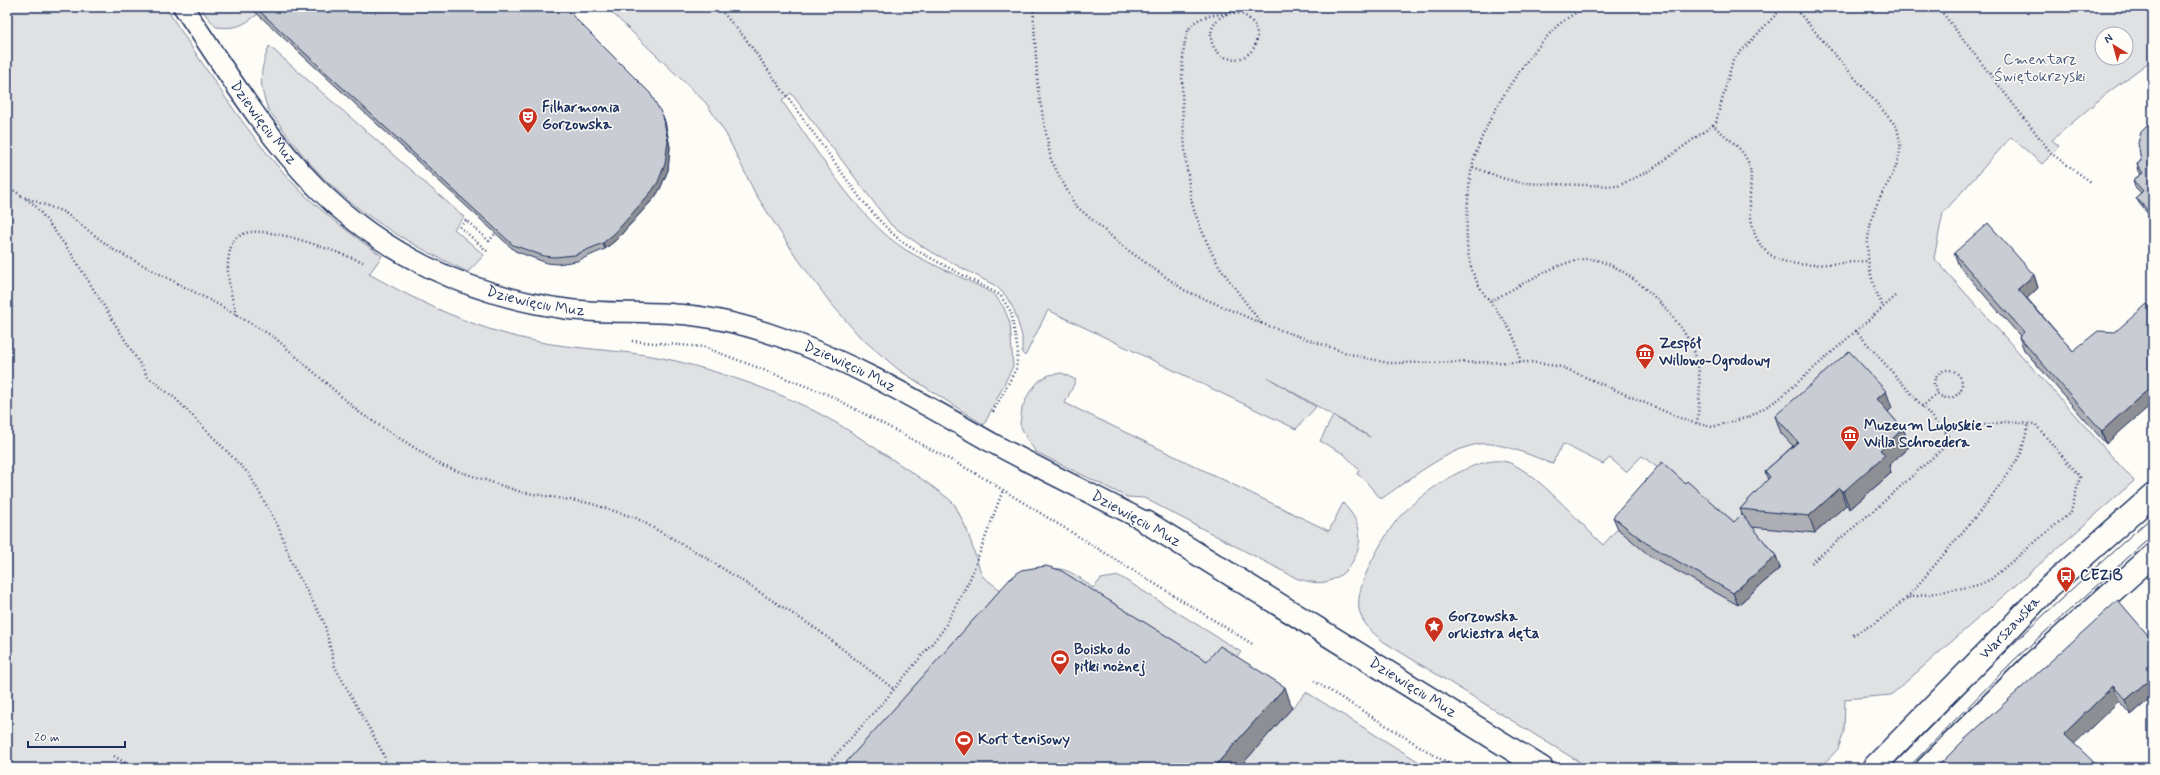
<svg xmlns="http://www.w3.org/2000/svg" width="2160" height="775" font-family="Mynerve,sans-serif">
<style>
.green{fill:#e0e1e3;stroke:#7e88a0;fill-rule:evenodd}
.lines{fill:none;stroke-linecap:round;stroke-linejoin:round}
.lane-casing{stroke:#1b2f5e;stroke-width:22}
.street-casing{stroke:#1b2f5e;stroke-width:25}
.secondary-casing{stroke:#1b2f5e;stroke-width:25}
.path{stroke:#1b2f5e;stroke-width:2.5;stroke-dasharray:1 3;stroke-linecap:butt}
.lane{stroke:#fdfcf7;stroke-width:19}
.street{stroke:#fdfcf7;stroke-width:22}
.secondary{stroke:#fdfcf7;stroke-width:22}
.tram{stroke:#1b2f5e;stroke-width:1}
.wall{fill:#adafb5;stroke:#1b2f5e}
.shaded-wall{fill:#8d8f94;stroke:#1b2f5e}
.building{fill:#c9ccd3;stroke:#1b2f5e}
.labels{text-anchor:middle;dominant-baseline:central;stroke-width:3;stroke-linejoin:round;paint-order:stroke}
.park-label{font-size:15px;fill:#4c5c7f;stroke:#fdfcf7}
.poi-label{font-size:15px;font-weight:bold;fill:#1b2f5e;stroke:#fdfcf7;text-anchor:start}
.street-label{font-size:15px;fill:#1b2f5e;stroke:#fdfcf7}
</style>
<rect width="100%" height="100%" fill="#fdfcf7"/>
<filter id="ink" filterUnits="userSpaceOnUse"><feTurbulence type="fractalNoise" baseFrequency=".025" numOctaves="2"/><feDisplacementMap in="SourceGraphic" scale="8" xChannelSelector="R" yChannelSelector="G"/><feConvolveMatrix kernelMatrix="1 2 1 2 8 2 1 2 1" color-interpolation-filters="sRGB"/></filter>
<g filter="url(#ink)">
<path class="green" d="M 7,7 L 165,7 C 205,66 243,130 292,182 C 319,211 350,233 382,256 L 369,274 C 419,302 473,328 530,340 C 579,351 631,349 680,362 C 729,375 778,391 822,415 C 843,426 862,439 881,452 C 904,467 927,482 949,499 L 955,505 L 967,530 L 982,576 L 1007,595 C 1043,570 1053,554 1093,588 L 1101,579 L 1119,576 L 1241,652 L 1215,681 L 867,768 L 7,768 Z
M 199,7 L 251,7 L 258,14 C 242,26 237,29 216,27 Z
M 606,7 L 2153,7 L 2153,59 L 2106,94 L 2052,140 L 2059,146 L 2042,164 L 2011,137 L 1943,213 L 1934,258 L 2134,481 L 1891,695 L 1845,699 L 1844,732 L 1838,749 L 1820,768 L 1589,768 L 1384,642 C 1372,632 1362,624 1359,609 C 1355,585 1382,540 1396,521 C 1415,497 1479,450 1510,463 C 1539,475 1579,522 1603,545 L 1666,474 L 1642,456 L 1626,472 L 1610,458 L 1603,464 L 1563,444 L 1552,464 C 1533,456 1499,441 1479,444 C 1446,449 1408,481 1381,499 L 1363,478 L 1357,474 L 1359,470 L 1344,454 L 1320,441 L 1333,416 L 1370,437 L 1267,377 L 1316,407 L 1296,429 L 1048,310 L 1025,356 L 1022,353 L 1022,336 L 1014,310 L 1006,296 L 996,286 L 926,249 L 891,225 L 791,93 L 782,101 C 814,146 859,221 906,250 C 934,267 967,278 995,295 L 1004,308 L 1010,323 L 1013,366 L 984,425 L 899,370 L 860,337 L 829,301 L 795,255 L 755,193 L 726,134 L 706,103 ZM 2102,34 L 2126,34 L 2126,58 L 2102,58 Z
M 269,46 L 464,217 L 454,229 L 484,255 L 468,272 C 410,245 351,211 309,162 C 294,145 281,126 268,109 C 258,83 260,71 269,46 Z
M 1062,373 L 1076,380 L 1065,403 L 1329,531 L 1343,503 C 1349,510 1355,517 1358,526 C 1365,549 1349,577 1325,582 C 1316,584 1307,581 1298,579 L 1144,498 L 1127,497 L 1036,452 L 1026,438 L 1020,424 L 1022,408 L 1029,393 L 1039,381 L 1049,375 Z
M 1306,692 L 1429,768 L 1239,768 Z"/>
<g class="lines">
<g class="lane-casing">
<g id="lane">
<path id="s1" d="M 183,7 C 224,67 263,133 315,186 C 382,254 471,296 566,309 C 602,314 638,311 675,314 C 710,316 746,325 780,337 C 856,363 925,405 994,444 C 1044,471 1096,496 1146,522"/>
</g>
</g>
<g class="street-casing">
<g id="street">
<path id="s2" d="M 1146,522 L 1542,768"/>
</g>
</g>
<g class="secondary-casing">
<g id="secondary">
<path id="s3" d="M 1873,768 L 2000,639 L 2048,588 L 2153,495"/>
<path d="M 1927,768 L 2033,663 L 2153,555"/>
</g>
</g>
<path class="path" d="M 718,7 L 745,38 L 860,198 C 875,215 889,233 908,246 L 1000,295 L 1011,312 L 1018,352 L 1016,369 L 993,412
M 1033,7 L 1038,90 L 1051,160 L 1075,205 L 1125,248 L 1184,290 L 1263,324 L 1350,354 L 1388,363 L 1531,362 L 1562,367 L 1687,421 L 1712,427 L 1749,417 L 1779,399 L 1856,331 L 1952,440 L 1879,506 L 1810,564
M 1231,7 L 1232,13
M 1794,7 L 1897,127 C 1898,134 1901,142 1900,148 C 1899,169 1885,186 1877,204 C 1862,240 1866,273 1883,307
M 1938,7 L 2052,154 L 2091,182
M1211 36a23 23 0 1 1 46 0a23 23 0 1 1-46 0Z
M 1230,13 C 1215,15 1197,15 1189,29 C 1175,52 1185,186 1195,213 C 1203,233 1211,255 1224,273 C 1236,290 1249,307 1262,324
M 1713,125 L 1716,122 L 1733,60 L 1783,7
M 1473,167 L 1505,179 L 1522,183 L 1618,186 L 1651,170 L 1713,125 C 1723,135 1741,146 1747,160 C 1754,171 1749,192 1750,205 C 1752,281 1813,264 1867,261
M 7,186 L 22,196
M 21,196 L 64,212 L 114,250 L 219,305 L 274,337 L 360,413 L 443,466 L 521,492 L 589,503 L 636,518 L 705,557 L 818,630 L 895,690
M 26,199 L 35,205 L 71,253 L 148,377 L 177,400 L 249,474 L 278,526 L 293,566 L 324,622 L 335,667 L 384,755 L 387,768
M 487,251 L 460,227 L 466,220 L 489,241 L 495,234
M 1491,301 C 1516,288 1558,261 1585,259 C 1623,257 1684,320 1695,354 C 1702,377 1700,399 1697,423
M 236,315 C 230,287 222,266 234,239 C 238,237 242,234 246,233 C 272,226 336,252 363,262
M 1856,331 L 1896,296
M 632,341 L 704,347 L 829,395 L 977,474 L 1254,645
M 1520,362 C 1516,321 1487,308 1474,275 C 1467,258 1466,237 1467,219 C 1468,196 1469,171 1477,150 C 1492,108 1525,58 1557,26 C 1565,19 1576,13 1584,7
M1934 384a14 14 0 1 1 28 0a14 14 0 1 1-28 0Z
M 1922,407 L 1937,393
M 1907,598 L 1987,503 L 2014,465 L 2021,453 L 2029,423
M 1853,635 L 1877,622 L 1907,598 L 1979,585 L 1991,579 L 2071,512 L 2080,477 L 2035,424 L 2005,422 L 1943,431
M 1314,681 L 1455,768
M 114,756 L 134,768
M 824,768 L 886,699 L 943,630 L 970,579 L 1003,490"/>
<use href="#lane" class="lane"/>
<use href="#street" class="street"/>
<use href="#secondary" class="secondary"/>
<path class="tram" d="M 1889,768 C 1973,680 2061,597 2153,516
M 1908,768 L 2014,660 L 2153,535"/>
</g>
<path class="wall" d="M 250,7 L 564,7 L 663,116 L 665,122 L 670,147 L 668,170 L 660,189 L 655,197 L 617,239 L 605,249 L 577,261 L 557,264 L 547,263 L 515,251 Z
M 2153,123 L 2153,220 L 2139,203 L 2136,197 L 2141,193 L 2135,187 L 2133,180 L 2141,174 L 2139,171 L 2137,164 L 2141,161 Z
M 1954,253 L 2034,275 L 2038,288 L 2027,298 L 2073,351 L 2106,444 L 2024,350 L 2019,337 L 2020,336 L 1959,266 Z
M 1892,408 L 1888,412 L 1903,429 L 1910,446 L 1889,465 L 1891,473 L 1850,509 L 1846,505 L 1815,533 L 1752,527 L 1776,556 L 1780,568 L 1738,605 L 1650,556 L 1618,529 L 1613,517 L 1685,483 L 1734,522 L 1742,514 L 1740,509 L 1768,480 L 1765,471 L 1793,446 L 1781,433 L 1775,416 Z
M 2153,641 L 2153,696 L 2131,715 L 2119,701 L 1964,740 Z"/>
<path class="shaded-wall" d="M 663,116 L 665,122 L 670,147 L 668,170 L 660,189 L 655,197 L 617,239 L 605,249 L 603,243 Z
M 2034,275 L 2038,288 L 2023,302 L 2018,289 Z
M 2153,385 L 2153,403 L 2106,444 L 2102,431 Z
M 1886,391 L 1892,408 L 1883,417 L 1877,399 Z
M 1903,429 L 1910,446 L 1889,465 L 1891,473 L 1850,509 L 1843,492 L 1880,450 Z
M 1840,488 L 1846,505 L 1815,533 L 1809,516 Z
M 1776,556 L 1780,568 L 1738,605 L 1733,593 Z
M 2153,676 L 2153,696 L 2131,715 L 2126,700 Z
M 2113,686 L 2119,701 L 2069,749 L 2064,734 Z
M 1285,687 L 1292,708 L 1239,768 L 1216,768 L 1215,766 Z"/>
<path class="building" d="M 255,7 L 564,7 L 650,93 L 663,116 L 668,141 L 665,164 L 658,182 L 652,191 L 615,233 L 603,243 L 575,255 L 554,257 L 544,256 L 513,245 Z
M 2153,123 L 2153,217 L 2136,197 L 2143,191 L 2133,180 L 2143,173 L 2137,164 L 2141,161 L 2138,143 L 2141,132 L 2146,127 Z
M 1988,223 L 2034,275 L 2018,289 L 2073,351 L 2098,331 L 2115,332 L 2147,304 L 2153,311 L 2153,385 L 2102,431 L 2019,337 L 2024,332 L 1954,253 Z
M 1849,351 L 1886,391 L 1877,399 L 1903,429 L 1880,450 L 1885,455 L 1843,492 L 1840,488 L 1809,516 L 1740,509 L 1770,477 L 1765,471 L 1798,442 L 1775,416 Z
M 1662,462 L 1685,483 L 1687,481 L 1734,522 L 1742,514 L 1776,556 L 1733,593 L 1646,543 L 1613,517 Z
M 1046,566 L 1060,570 L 1207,661 L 1220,646 L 1285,687 L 1215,766 L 1217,768 L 841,768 L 1009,580 L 1021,570 Z
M 2118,600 L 2153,641 L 2153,676 L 2126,700 L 2113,686 L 2064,734 L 2100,768 L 1936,768 L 1964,740 Z"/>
</g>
<defs>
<g id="theatre-pin" transform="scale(1)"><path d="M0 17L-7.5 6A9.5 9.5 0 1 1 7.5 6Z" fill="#c8321e" stroke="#fdfcf7"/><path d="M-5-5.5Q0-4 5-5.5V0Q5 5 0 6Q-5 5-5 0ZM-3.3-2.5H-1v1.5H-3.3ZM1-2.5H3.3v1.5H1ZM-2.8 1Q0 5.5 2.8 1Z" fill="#fff"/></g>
<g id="museum-pin" transform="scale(1)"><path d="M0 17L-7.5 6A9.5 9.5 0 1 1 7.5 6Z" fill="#c8321e" stroke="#fdfcf7"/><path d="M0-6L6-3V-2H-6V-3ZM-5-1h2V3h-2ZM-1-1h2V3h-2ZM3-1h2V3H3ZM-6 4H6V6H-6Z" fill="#fff"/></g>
<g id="bus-pin" transform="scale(1)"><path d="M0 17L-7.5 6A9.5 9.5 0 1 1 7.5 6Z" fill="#c8321e" stroke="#fdfcf7"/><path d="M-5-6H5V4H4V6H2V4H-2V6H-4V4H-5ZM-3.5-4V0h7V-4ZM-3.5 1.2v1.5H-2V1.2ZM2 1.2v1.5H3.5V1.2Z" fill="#fff"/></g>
<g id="sight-pin" transform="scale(1)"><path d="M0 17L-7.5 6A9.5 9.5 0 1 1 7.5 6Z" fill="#c8321e" stroke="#fdfcf7"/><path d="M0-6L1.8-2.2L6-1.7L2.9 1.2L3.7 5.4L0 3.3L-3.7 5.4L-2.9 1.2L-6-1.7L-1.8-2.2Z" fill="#fff"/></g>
<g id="stadium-pin" transform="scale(1)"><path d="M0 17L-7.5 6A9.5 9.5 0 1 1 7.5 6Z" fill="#c8321e" stroke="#fdfcf7"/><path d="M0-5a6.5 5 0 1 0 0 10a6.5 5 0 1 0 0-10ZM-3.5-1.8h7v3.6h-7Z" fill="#fff"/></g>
</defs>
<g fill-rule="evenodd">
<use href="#theatre-pin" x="528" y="117"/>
<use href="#museum-pin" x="1645" y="353"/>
<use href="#museum-pin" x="1850" y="435"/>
<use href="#bus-pin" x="2066" y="576"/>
<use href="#sight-pin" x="1434" y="626"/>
<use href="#stadium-pin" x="1060" y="659"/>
<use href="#stadium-pin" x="964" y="740"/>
</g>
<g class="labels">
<g class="park-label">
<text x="2040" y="60">Cmentarz<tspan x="2040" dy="17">Świętokrzyski</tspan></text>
</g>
<g class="poi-label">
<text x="542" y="108">Filharmonia<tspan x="542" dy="17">Gorzowska</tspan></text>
<text x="1659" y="344">Zespół<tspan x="1659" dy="17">Willowo-Ogrodowy</tspan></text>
<text x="1864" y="426">Muzeum Lubuskie -<tspan x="1864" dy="17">Willa Schroedera</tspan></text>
<text x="2080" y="576">CEZiB</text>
<text x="1448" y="617">Gorzowska<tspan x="1448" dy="17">orkiestra dęta</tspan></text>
<text x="1074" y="650">Boisko do<tspan x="1074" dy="17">piłki nożnej</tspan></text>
<text x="978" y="740">Kort tenisowy</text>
</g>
<g class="street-label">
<text stroke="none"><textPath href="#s1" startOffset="141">Dziewięciu Muz</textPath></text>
<text stroke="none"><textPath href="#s1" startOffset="476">Dziewięciu Muz</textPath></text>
<text stroke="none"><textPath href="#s1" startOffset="800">Dziewięciu Muz</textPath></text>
<text transform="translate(1136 519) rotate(29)">Dziewięciu Muz</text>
<text stroke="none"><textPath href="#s3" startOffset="196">Warszawska</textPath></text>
<text stroke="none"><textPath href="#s2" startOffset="314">Dziewięciu Muz</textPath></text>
</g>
</g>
<rect width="2160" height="775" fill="none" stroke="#fdfcf7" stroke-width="24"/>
<rect x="12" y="12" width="2136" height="751" fill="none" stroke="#1b2f5e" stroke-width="1.5" filter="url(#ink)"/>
<g transform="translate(2114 46) rotate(323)"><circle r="19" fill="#fdfcf7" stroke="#a3aaba"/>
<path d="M0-3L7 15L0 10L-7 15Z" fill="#c8321e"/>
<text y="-6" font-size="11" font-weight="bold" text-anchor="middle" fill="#1b2f5e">N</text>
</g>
<path d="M28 741v6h97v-6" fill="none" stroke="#1b2f5e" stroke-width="2"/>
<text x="34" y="741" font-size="12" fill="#1b2f5e" stroke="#fdfcf7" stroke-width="3" paint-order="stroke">20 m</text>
</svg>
